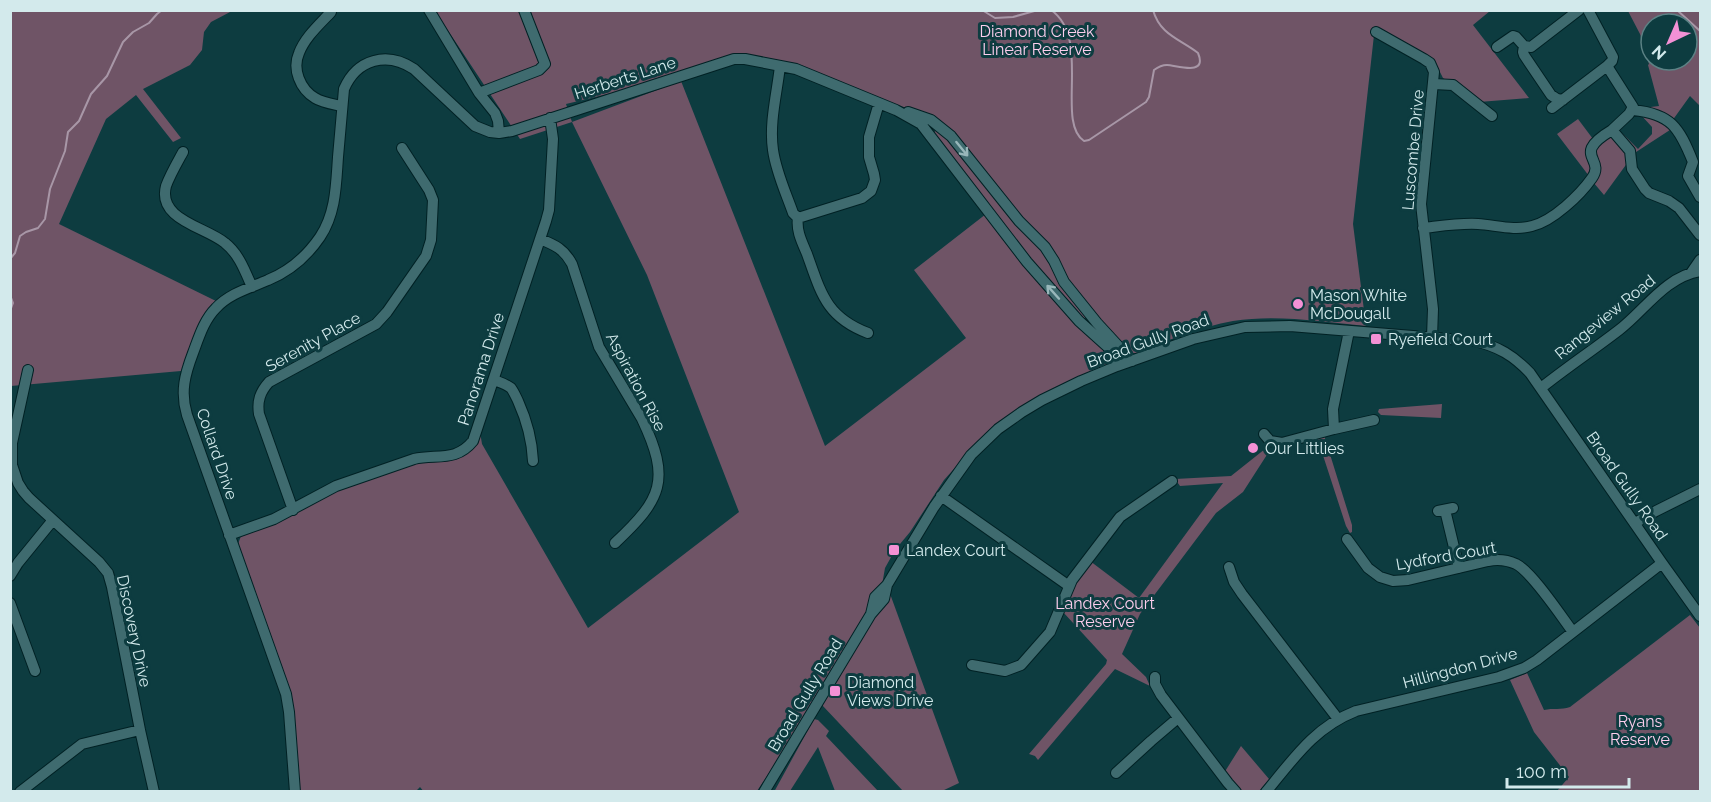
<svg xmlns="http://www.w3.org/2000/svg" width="1711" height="802" font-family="Raleway,sans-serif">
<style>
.green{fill:#6f5466;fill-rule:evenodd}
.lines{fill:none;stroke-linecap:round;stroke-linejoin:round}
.stream{stroke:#a897a7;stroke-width:2}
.minor-casing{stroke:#002124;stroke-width:12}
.minor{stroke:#3f6b6f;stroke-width:10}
.oneway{stroke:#98b7ba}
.poi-dot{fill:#f391d5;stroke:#0d3c40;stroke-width:2}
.labels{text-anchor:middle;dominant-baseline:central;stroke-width:6;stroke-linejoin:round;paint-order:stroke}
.park-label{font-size:16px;fill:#fdceed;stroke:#0d3c40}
.street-label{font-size:16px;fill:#d3eaec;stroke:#0d3c40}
.poi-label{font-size:16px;fill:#d3eaec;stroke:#0d3c40;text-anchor:start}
</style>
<rect width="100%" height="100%" fill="#0d3c40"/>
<path class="green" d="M 10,11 L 232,11 L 211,22 L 204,32 L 202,50 L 190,65 L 143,89 L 181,138 L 173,142 L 136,95 L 106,119 L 59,224 L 216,301 L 201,321 L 181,371 L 11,386 Z
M 435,11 L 1490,11 L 1473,25 L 1529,98 L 1479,102 L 1443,78 L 1436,64 L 1406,44 L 1375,26 L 1353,224 L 1366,326 C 1322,322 1277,314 1233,321 C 1200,327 1168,340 1137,353 L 1132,353 L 1086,317 L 1083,319 L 1042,276 L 933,134 L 936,130 L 925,114 L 742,54 L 616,92 L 566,104 L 572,122 L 681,81 L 825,446 L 966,338 L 914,270 L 986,214 L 1094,337 L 1110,357 L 1106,365 L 979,441 L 944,480 L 910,532 L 895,550 L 885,568 L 882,585 L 870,607 L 790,741 L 757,791 L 424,792 L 420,787 L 415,792 L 300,791 L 292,698 L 238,544 L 241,536 L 293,515 L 330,493 L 415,463 L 458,459 L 467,453 L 480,432 L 482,444 L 588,628 L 739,512 L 647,275 L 572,122 L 520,139 Z
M 1628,11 L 1700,11 L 1700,106 L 1690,96 L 1672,121 L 1642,108 L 1659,106 L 1648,65 L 1649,64 L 1640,34 ZM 1651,24 L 1687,24 L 1687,60 L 1651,60 Z
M 1643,113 L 1673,128 L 1633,154 L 1620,136 L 1619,130 L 1638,149 L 1652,134 L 1652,127 L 1640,114 Z
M 1578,119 L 1593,139 L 1589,176 L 1557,134 Z
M 1608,137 L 1612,137 L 1627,151 L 1628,162 L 1604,195 L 1593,182 L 1594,149 Z
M 1442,404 L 1441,418 L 1381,415 L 1378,412 L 1379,409 Z
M 1324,435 L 1352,525 L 1352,532 L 1350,533 L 1346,526 L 1317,437 Z
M 1265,449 L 1270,450 L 1243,492 L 1216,513 L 1140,614 L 1122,654 L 1146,677 L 1150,686 L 1115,669 L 1038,760 L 1035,756 L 1029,754 L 1106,664 L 1107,660 L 1063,612 L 1076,581 L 1090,561 L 1139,598 L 1223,483 L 1180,486 L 1175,479 L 1231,476 Z
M 889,591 L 959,783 L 942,791 L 903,791 L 822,705 Z
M 1690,615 L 1700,628 L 1700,791 L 1557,791 L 1569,777 L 1534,732 L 1510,680 L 1527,673 L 1544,710 C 1553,708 1561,710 1570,707 Z
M 814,719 L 818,720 L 829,731 L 826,736 L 878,791 L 835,791 L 818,747 L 790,791 L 774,792 Z
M 1241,746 L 1269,779 L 1259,791 L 1241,791 L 1224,773 Z"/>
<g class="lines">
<path class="stream" d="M 982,10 L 995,18 L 1013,17 L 1038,10
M 1051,10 C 1092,38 1055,122 1084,141 L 1089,140 L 1146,102 L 1149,97 L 1154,70 C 1158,67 1162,65 1167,65 C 1176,65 1208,77 1198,53 C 1180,39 1160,35 1153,10
M 1677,10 L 1700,31
M 10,259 L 15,253 L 20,236 L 26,232 L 38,228 L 45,219 L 50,189 L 65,151 L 68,132 L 79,121 L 91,94 L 107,76 L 123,42 L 133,32 L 149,23 L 157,14 L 162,10
M 10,295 L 13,303 L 10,311"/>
<g class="minor-casing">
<path id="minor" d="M 429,10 L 479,93 L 495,113 L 498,121 L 499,133 L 512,131 L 734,59 L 745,59 L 796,69 L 896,110 L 921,124 L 1027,262 L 1079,321 L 1109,348 L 1114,353 L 1117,366
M 1588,10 L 1613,57 L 1612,61 L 1607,66 L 1633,107 L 1629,114 L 1612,130 L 1630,151 L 1632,169 L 1645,189 L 1649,193 L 1669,201 L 1679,208 L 1700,235
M 331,12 C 320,24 305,37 299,53 C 292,69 300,89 315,98 C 323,103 333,104 342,106
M 1376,32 L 1424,59 L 1430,63 L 1434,72 L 1421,204 L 1433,309 L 1432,337
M 1524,46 L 1523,52 L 1524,55 L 1551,95 L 1557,99 L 1563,100
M 1497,47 L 1513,36 L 1516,37 L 1524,46 L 1531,47 L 1579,10
M 780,66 C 777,93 769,123 773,150 C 776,172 786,193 793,213 L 798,218 L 862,198 L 871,191 L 875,180 L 874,174 L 869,157 L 869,137 L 879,103
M 1434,84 L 1453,85 L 1492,116
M 479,93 L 539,70 L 545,64 L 524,10
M 1552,108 L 1607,66
M 1633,110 C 1671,114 1679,127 1693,162 L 1688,176 L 1700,197
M 908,112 L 931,120 L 951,136 L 1019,221 L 1045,247 L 1054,261 L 1064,282 L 1097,323 L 1132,361
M 183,152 C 177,163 170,175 166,186 C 157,220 206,227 225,243 C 239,254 245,271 252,287
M 798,218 C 796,231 802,242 807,254 C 821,293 826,317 868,333
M 1423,228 C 1441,226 1459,223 1478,224 C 1495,225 1515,231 1532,226 C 1553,221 1580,195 1592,178 C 1606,158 1570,155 1612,130
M 540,239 C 555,245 564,249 572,264 L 599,347 L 642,419 C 671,480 662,499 615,543
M 1691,273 L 1700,260
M 28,370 L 12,443 L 12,465 L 18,483 L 23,491 L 29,498 L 99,562 L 108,573 L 112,587 L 140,730 L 154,792
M 494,380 C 499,382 506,384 511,388 C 514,392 516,397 518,401 C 527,421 532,439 533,461
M 1541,388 C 1566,368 1593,350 1619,330 C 1645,310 1665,277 1700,271
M 1334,429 L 1374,420
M 1264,434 L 1270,441 L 1282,443 L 1334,429 L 1333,409 L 1349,331
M 941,496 L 1069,586
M 293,510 L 259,414 C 257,401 260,392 269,382 L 376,324 L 387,312 L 426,256 L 431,240 L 433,200 L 429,190 L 402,148
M 1445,510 L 1459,568
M 1438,511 L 1453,508
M 1635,523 L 1656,511 L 1700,489
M 229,535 L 274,519 L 336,486 L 414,459 C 437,454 456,462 473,441 L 546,221 L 549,210 L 553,139 L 550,118
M 1347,539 L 1368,568 L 1380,577 L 1393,581 L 1408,580 L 1488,561 C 1498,559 1507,560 1516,564 C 1532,572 1561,616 1573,632
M 1229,567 L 1234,582 L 1242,594 L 1338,719
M 10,576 L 18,563 L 53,520
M 10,603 L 35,671
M 871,614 L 875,597 L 887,585 L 934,507 L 971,455 L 998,429 L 1022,412 L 1042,400 L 1081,381 L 1117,366 L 1193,339 L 1245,327 L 1290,326 L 1474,341 C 1498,346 1514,356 1530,373 L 1662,563 L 1700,616
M 972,665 L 1005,671 L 1021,665 L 1050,632 L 1072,580 L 1120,517 L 1172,481
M 1155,677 L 1155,684 L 1161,695 L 1228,783 L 1236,792
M 1116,773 L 1151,741 L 1178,718
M 20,792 L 82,744 L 140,730
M 295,792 L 289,712 L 286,694 L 187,415 C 180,392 185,374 193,353 C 199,337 204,320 216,308 C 230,293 250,288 268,280 C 290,271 307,256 320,237 C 336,213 336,185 338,157 C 340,134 342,111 344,89 C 357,59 387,51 414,69 L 475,126 L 490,132 L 499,133
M 764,792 L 871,614 L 884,599 L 887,585
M 1266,792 C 1294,758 1315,727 1356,711 L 1499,677 L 1524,668 L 1537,660 L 1662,563"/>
</g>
<use href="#minor" class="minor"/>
</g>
<defs><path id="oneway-shaft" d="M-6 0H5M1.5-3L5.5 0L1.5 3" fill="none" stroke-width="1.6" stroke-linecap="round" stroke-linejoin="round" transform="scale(1.5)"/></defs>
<g class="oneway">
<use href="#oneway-shaft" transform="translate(962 149) rotate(51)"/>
<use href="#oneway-shaft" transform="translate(1053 292) rotate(-132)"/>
</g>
<g class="poi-dot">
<circle cx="1298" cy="304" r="6"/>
<rect x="1370" y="333" width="12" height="12" rx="3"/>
<circle cx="1253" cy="448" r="6"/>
<rect x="888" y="544" width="12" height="12" rx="3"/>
<rect x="829" y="685" width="12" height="12" rx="3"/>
</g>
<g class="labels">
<g class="park-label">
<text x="1037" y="31">Diamond Creek<tspan x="1037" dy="18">Linear Reserve</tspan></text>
<text x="1105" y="603">Landex Court<tspan x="1105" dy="18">Reserve</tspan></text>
<text x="1640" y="721">Ryans<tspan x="1640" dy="18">Reserve</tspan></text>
</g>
<g class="street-label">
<text transform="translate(625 78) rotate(-18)">Herberts Lane</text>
<text transform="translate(1413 150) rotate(-85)">Luscombe Drive</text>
<text transform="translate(1605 317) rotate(-39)">Rangeview Road</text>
<text transform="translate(1148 341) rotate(-20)">Broad Gully Road</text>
<text transform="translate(313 342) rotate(-29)">Serenity Place</text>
<text transform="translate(481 369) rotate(-72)">Panorama Drive</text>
<text transform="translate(636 382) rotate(62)">Aspiration Rise</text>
<text transform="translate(217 454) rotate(71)">Collard Drive</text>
<text transform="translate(1627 486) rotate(55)">Broad Gully Road</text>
<text transform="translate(1446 556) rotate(-10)">Lydford Court</text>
<text transform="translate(134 631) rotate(78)">Discovery Drive</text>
<text transform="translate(1460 668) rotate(-15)">Hillingdon Drive</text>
<text transform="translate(805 695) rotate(-59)">Broad Gully Road</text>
</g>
<g class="poi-label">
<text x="1310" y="295">Mason White<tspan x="1310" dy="18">McDougall</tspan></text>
<text x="1388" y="339">Ryefield Court</text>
<text x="1265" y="448">Our Littlies</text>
<text x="906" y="550">Landex Court</text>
<text x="847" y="682">Diamond<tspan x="847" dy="18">Views Drive</tspan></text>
</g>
</g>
<rect width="1711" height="802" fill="none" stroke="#d3eaec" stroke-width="24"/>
<g transform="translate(1669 42) rotate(224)"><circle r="28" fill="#0d3c40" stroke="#5c8285" stroke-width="1.5"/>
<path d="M0-4.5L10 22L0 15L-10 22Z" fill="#f391d5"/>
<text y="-9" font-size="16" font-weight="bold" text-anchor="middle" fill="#d3eaec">N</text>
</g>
<path d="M1507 778v9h122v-9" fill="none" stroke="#d3eaec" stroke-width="3"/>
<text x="1516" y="778" font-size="18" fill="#d3eaec" stroke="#0d3c40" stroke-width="4.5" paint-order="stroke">100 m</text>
</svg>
